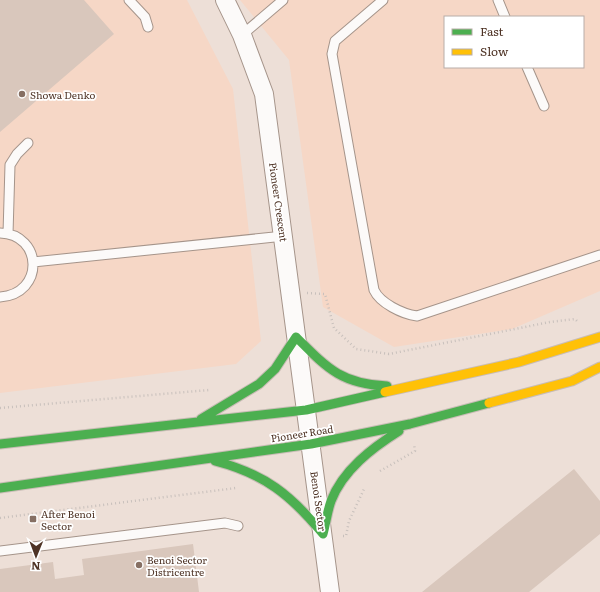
<svg xmlns="http://www.w3.org/2000/svg" width="600" height="592" font-family="Literata,serif">
<style>
.built{fill:#f6d7c6;fill-rule:evenodd}
.building{fill:#d9c7bc}
.lines{fill:none;stroke-linecap:round;stroke-linejoin:round}
.lane-casing{stroke:#a5948a;stroke-width:11}
.street-casing{stroke:#a5948a;stroke-width:20}
.fast-casing{stroke:#c8bcb5;stroke-width:11}
.slow-casing{stroke:#c8bcb5;stroke-width:11}
.path{stroke:#c8c0bc;stroke-width:2.5;stroke-dasharray:1 3;stroke-linecap:butt}
.lane{stroke:#fcfaf9;stroke-width:9}
.street{stroke:#fcfaf9;stroke-width:18}
.fast{stroke:#4caf50;stroke-width:9}
.slow{stroke:#ffc107;stroke-width:9}
.poi-dot{fill:#866f63;stroke:#fff;stroke-width:1.5}
.labels{text-anchor:middle;dominant-baseline:central;stroke-width:3.5;stroke-linejoin:round;paint-order:stroke}
.poi-label{font-size:10px;fill:#4e3325;stroke:#fff;text-anchor:start}
.street-label{font-size:10px;fill:#4e3325;stroke:#fff}
</style>
<rect width="100%" height="100%" fill="#eddfd7"/>
<path class="built" d="M 0,0 L 187,0 L 233,89 L 261,341 L 236,364 L 0,393 Z
M 240,0 L 600,0 L 600,291 L 512,329 L 394,347 L 323,307 L 289,60 ZM 445,17 L 583,17 L 583,67 L 445,67 Z"/>
<path class="building" d="M 0,0 L 84,0 L 114,34 L 0,132 Z
M 574,469 L 600,501 L 600,534 L 529,592 L 422,592 Z
M 193,544 L 199,592 L 0,592 L 0,569 L 53,562 L 55,579 L 84,575 L 82,559 Z"/>
<g class="lines">
<g class="lane-casing">
<path id="lane" d="M 129,0 L 145,17 L 148,27
M 383,0 L 335,41 L 332,54 L 374,290 C 380,303 402,314 417,316 L 600,255
M 498,0 L 505,17
M 242,35 L 283,0
M 527,67 L 544,106
M 0,233 C 43,234 45,294 0,297
M 8,234 L 10,165 L 17,154 L 28,143
M 33,262 L 284,236
M 0,551 L 225,523 L 238,526"/>
</g>
<g class="street-casing">
<path id="street" d="M 225,0 L 242,35 L 264,94 L 330,592"/>
</g>
<g class="fast-casing">
<path id="fast" d="M 201,419 L 259,384 L 275,369 L 296,337 C 327,368 341,384 387,386
M 0,444 L 306,410 L 385,392
M 215,461 C 265,474 291,495 323,534
M 0,488 L 311,444 L 410,424 L 489,403
M 323,534 C 326,523 327,512 331,501 C 343,470 372,448 399,431"/>
</g>
<g class="slow-casing">
<path id="slow" d="M 385,392 L 519,362 L 600,337
M 489,403 L 572,381 L 600,367"/>
</g>
<path class="path" d="M 307,293 L 325,294 L 334,328 L 356,349 L 389,354 L 550,322 L 575,319 L 578,322
M 0,408 L 209,390
M 380,471 L 415,451 L 414,444
M 0,518 L 236,488
M 343,536 L 346,536 L 349,521 L 365,487"/>
<use href="#lane" class="lane"/>
<use href="#street" class="street"/>
<use href="#fast" class="fast"/>
<use href="#slow" class="slow"/>
</g>
<g class="poi-dot">
<circle cx="22" cy="94" r="4"/>
<rect x="29" y="515" width="8" height="8" rx="2"/>
<circle cx="139" cy="565" r="4"/>
</g>
<g class="labels">
<g class="poi-label">
<text x="30" y="94">Showa Denko</text>
<text x="41" y="513">After Benoi<tspan x="41" dy="12">Sector</tspan></text>
<text x="147" y="559">Benoi Sector<tspan x="147" dy="12">Districentre</tspan></text>
</g>
<g class="street-label">
<text transform="translate(279 202) rotate(82)">Pioneer Crescent</text>
<text transform="translate(302 433) rotate(-9)">Pioneer Road</text>
<text transform="translate(319 501) rotate(82)">Benoi Sector</text>
</g>
</g>
<rect x="444" y="16" width="140" height="52" fill="#ffffff" stroke="#b8ada8"/>
<rect x="452" y="29" width="20" height="6" fill="#4caf50" stroke="#b8ada8"/>
<text x="480" y="36" font-size="12" fill="#4e3325">Fast</text>
<rect x="452" y="49" width="20" height="6" fill="#ffc107" stroke="#b8ada8"/>
<text x="480" y="56" font-size="12" fill="#4e3325">Slow</text>
<g transform="translate(36 556) rotate(181)" stroke="#ffffff" stroke-width="3" paint-order="stroke">
<path d="M0-3L7 15L0 10L-7 15Z" fill="#4e3325"/>
<text y="-6" font-size="11" font-weight="bold" text-anchor="middle" fill="#4e3325">N</text>
</g>
</svg>
